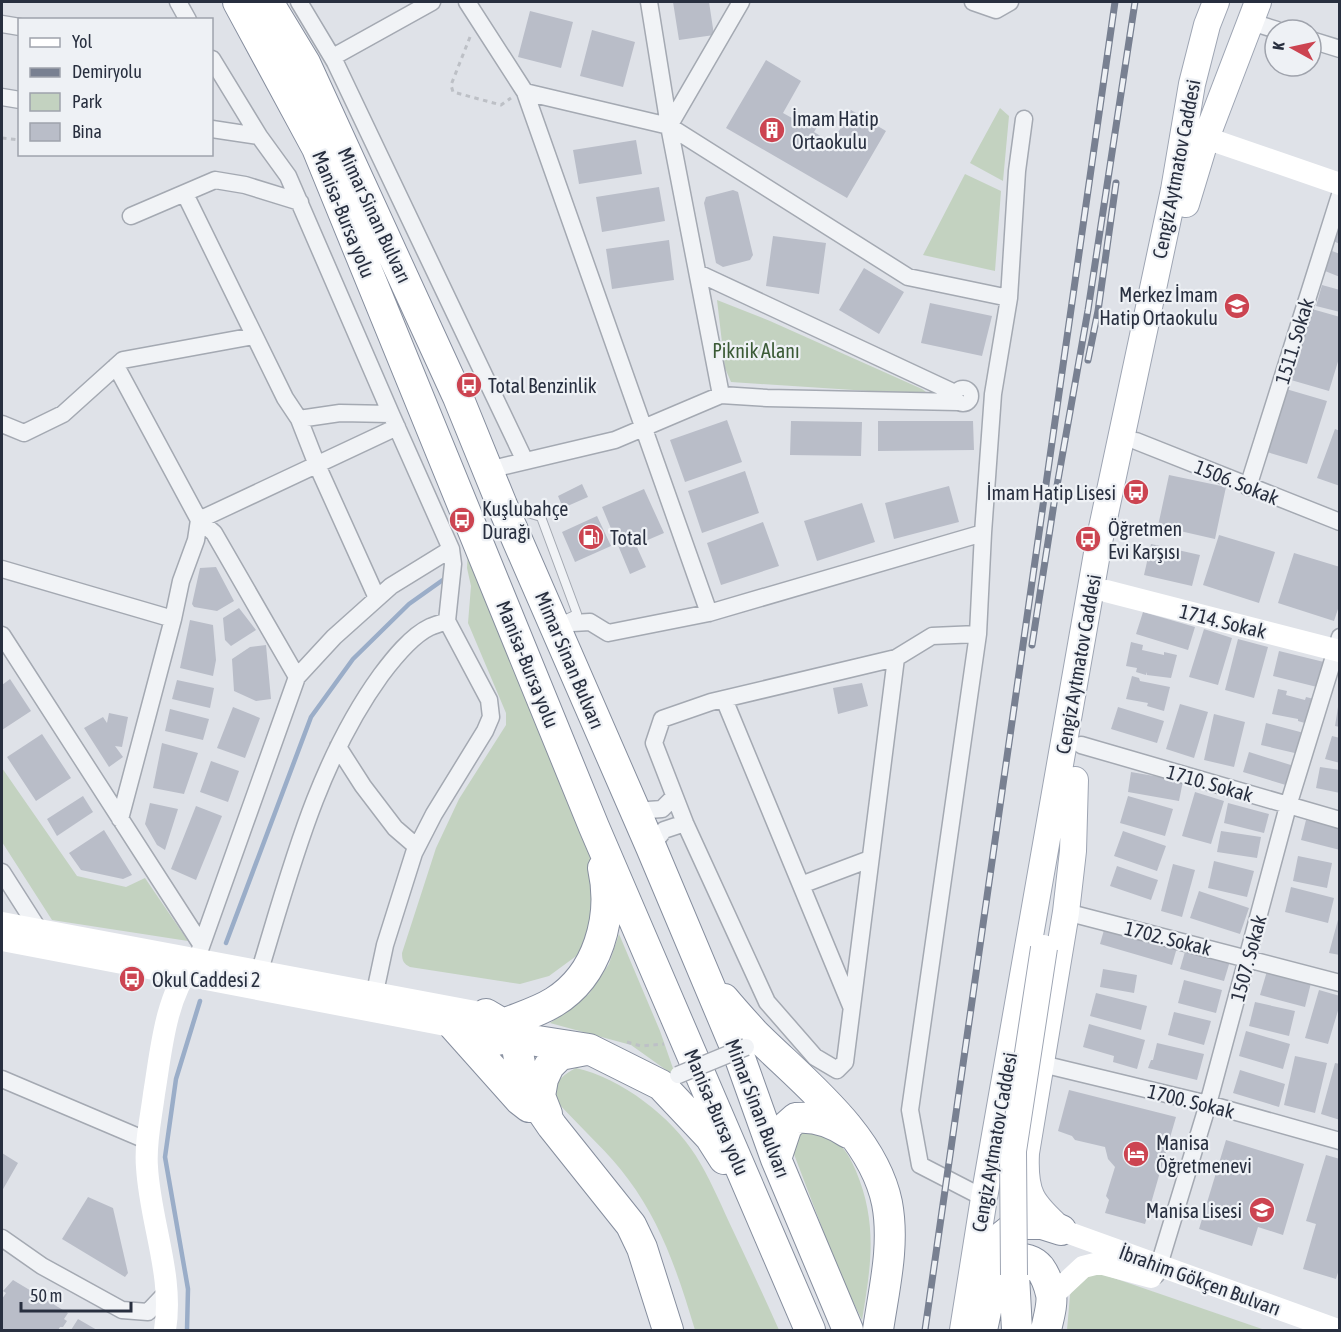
<svg xmlns="http://www.w3.org/2000/svg" width="1341" height="1332" font-family="'Asap Condensed',sans-serif">
<style>
.green{fill:#c3d2c0}
.lines{fill:none;stroke-linecap:round;stroke-linejoin:round}
.stream{stroke:#9aadc8;stroke-width:4.5}
.building{fill:#b9bdc8}
.lane-casing{stroke:#a4a9b2;stroke-width:10}
.street-casing{stroke:#a4a9b2;stroke-width:19}
.primary-casing{stroke:#9ea5b3;stroke-width:28}
.highway-casing{stroke:#868e9e;stroke-width:32}
.path{stroke:#bdc0c6;stroke-width:3;stroke-dasharray:4.5 4.5;stroke-linecap:butt}
.lane{stroke:#f1f3f6;stroke-width:8}
.street{stroke:#f1f3f6;stroke-width:16}
.secondary{stroke:#fff;stroke-width:22}
.primary{stroke:#fff;stroke-width:26}
.highway{stroke:#fff;stroke-width:30}
.rail-casing{stroke:#788091;stroke-width:7}
.rail{stroke:#eef1f5;stroke-width:4.5;stroke-dasharray:14;stroke-linecap:butt}
.street-bridge-casing{stroke:#a4a9b2;stroke-width:19;stroke-linecap:butt}
.primary-bridge-casing{stroke:#9ea5b3;stroke-width:28;stroke-linecap:butt}
.street-bridge{stroke:#f1f3f6;stroke-width:16}
.primary-bridge{stroke:#fff;stroke-width:26}
.labels{text-anchor:middle;dominant-baseline:central;stroke-width:4.5;stroke-linejoin:round;paint-order:stroke}
.poi-label{font-size:20px;fill:#282f3f;stroke:#eef1f5;text-anchor:start}
.street-label{font-size:20px;fill:#282f3f;stroke:#eef1f5}
.park-label{font-size:20px;fill:#3a5a35;stroke:#eef1f5}
</style>
<rect width="100%" height="100%" fill="#dfe2e8"/>
<path class="green" d="M 1000,108 L 1009,116 L 1003,181 L 970,163 Z
M 965,174 L 1001,191 L 995,271 L 923,255 Z
M 717,300 L 770,321 L 922,389 L 930,395 L 731,382 L 725,368 Z
M 468,552 L 582,831 L 593,868 L 595,908 L 588,940 L 579,954 L 549,976 L 520,984 L 410,967 C 404,964 402,961 402,953 L 436,848 L 459,799 L 506,725 L 506,713 L 468,623 L 471,586 L 467,568 Z
M 2,768 L 77,876 L 126,887 L 145,878 L 188,941 L 52,920 L 2,842 Z
M 619,934 L 660,1031 L 676,1077 L 631,1045 L 550,1023 L 589,994 L 609,964 Z
M 576,1068 C 621,1078 672,1117 696,1156 C 709,1177 719,1200 729,1222 C 746,1258 763,1294 779,1330 L 695,1330 C 679,1277 662,1224 628,1179 C 610,1154 581,1128 559,1104 C 550,1086 560,1076 576,1068 Z
M 816,1130 C 838,1138 847,1150 856,1171 C 878,1224 871,1266 862,1320 L 840,1275 L 792,1149 L 801,1132 Z
M 1089,1272 L 1105,1275 L 1265,1330 L 1067,1330 L 1070,1295 L 1076,1282 Z"/>
<g class="lines">
<path class="stream" d="M 226,943 L 311,717 L 353,659 L 409,604 L 447,577
M 187,1330 L 188,1289 L 165,1157 L 176,1079 L 200,1001"/>
</g>
<path class="building" d="M 673,2 L 709,2 L 714,35 L 679,40 Z
M 530,11 L 573,22 L 561,68 L 518,57 Z
M 592,30 L 635,42 L 623,87 L 580,76 Z
M 766,60 L 801,81 L 783,113 L 801,123 L 803,119 L 817,127 L 814,132 L 832,143 L 851,110 L 886,131 L 847,198 L 726,128 Z
M 636,140 L 642,174 L 579,184 L 573,150 Z
M 659,187 L 665,221 L 602,232 L 596,197 Z
M 733,190 L 738,192 L 753,255 L 750,260 L 723,267 L 716,263 L 704,203 L 706,197 Z
M 1340,224 L 1340,244 L 1333,241 Z
M 773,236 L 826,243 L 819,294 L 766,286 Z
M 669,240 L 674,280 L 612,289 L 606,249 Z
M 1332,251 L 1340,254 L 1340,277 L 1325,271 Z
M 864,268 L 904,292 L 879,334 L 839,310 Z
M 1322,285 L 1340,290 L 1340,312 L 1316,306 Z
M 930,303 L 992,316 L 982,356 L 921,343 Z
M 1312,309 L 1340,317 L 1340,355 L 1329,391 L 1291,380 Z
M 1286,389 L 1327,401 L 1307,464 L 1267,452 Z
M 727,420 L 742,462 L 685,482 L 670,440 Z
M 791,421 L 862,422 L 861,456 L 790,455 Z
M 878,421 L 973,421 L 974,450 L 878,451 Z
M 1335,429 L 1340,431 L 1340,486 L 1317,478 Z
M 745,471 L 759,513 L 702,533 L 688,491 Z
M 1169,475 L 1226,487 L 1215,539 L 1158,526 Z
M 582,484 L 588,497 L 563,508 L 558,496 Z
M 949,486 L 959,522 L 894,539 L 885,503 Z
M 644,489 L 664,533 L 636,545 L 646,567 L 630,574 L 602,507 Z
M 862,503 L 875,542 L 817,561 L 804,521 Z
M 597,516 L 611,546 L 575,562 L 562,532 Z
M 763,522 L 779,566 L 721,585 L 707,543 Z
M 1219,535 L 1275,552 L 1259,603 L 1203,585 Z
M 1151,544 L 1200,555 L 1192,586 L 1144,575 Z
M 1294,553 L 1340,567 L 1340,603 L 1334,621 L 1278,603 Z
M 216,567 L 234,601 L 217,611 L 194,607 L 192,604 L 200,568 Z
M 239,608 L 256,630 L 231,646 L 225,640 L 223,618 Z
M 1143,612 L 1195,627 L 1188,650 L 1136,634 Z
M 190,620 L 213,625 L 216,660 L 213,676 L 180,668 Z
M 1204,629 L 1232,638 L 1218,685 L 1189,677 Z
M 1238,639 L 1268,647 L 1254,698 L 1225,690 Z
M 1131,642 L 1143,645 L 1142,650 L 1164,655 L 1164,652 L 1177,655 L 1171,678 L 1147,675 L 1146,672 L 1146,675 L 1136,672 L 1137,668 L 1126,666 Z
M 266,645 L 271,699 L 256,701 L 234,691 L 232,659 L 250,647 Z
M 1279,651 L 1324,662 L 1317,687 L 1273,676 Z
M 1132,676 L 1139,678 L 1140,681 L 1170,687 L 1164,711 L 1147,706 L 1148,703 L 1126,699 Z
M 10,679 L 31,711 L 2,730 L 2,685 Z
M 177,680 L 214,688 L 210,708 L 172,699 Z
M 862,683 L 868,706 L 838,714 L 833,688 Z
M 1278,689 L 1287,691 L 1286,695 L 1305,700 L 1306,697 L 1314,699 L 1308,724 L 1298,721 L 1298,719 L 1272,714 Z
M 1180,704 L 1208,712 L 1194,758 L 1166,749 Z
M 233,707 L 260,718 L 245,758 L 217,748 Z
M 1118,707 L 1164,721 L 1157,743 L 1111,729 Z
M 1338,707 L 1340,707 L 1340,727 L 1335,726 Z
M 170,709 L 209,719 L 203,740 L 165,731 Z
M 109,713 L 128,717 L 122,747 L 115,746 L 123,757 L 109,767 L 84,728 L 103,717 L 107,723 Z
M 1214,714 L 1245,722 L 1234,767 L 1204,760 Z
M 1266,723 L 1304,733 L 1299,754 L 1261,745 Z
M 42,734 L 71,778 L 36,801 L 7,757 Z
M 1332,736 L 1340,738 L 1340,763 L 1325,759 Z
M 162,743 L 198,753 L 184,794 L 153,788 Z
M 1249,752 L 1294,766 L 1289,786 L 1243,772 Z
M 211,761 L 239,771 L 228,802 L 200,792 Z
M 1320,767 L 1340,770 L 1340,793 L 1316,788 Z
M 1131,772 L 1183,781 L 1179,801 L 1128,792 Z
M 1195,792 L 1224,801 L 1211,844 L 1182,836 Z
M 83,796 L 93,812 L 57,836 L 47,819 Z
M 1128,796 L 1173,809 L 1165,836 L 1120,823 Z
M 150,803 L 178,809 L 165,850 L 157,845 L 145,824 Z
M 1228,803 L 1269,814 L 1264,833 L 1224,823 Z
M 196,806 L 222,816 L 196,880 L 171,869 Z
M 1306,820 L 1340,828 L 1340,850 L 1301,840 Z
M 104,830 L 132,875 L 123,879 L 81,870 L 69,853 Z
M 1123,831 L 1166,846 L 1157,871 L 1114,856 Z
M 1221,831 L 1261,837 L 1257,858 L 1217,852 Z
M 1298,856 L 1332,863 L 1327,888 L 1293,881 Z
M 1214,861 L 1254,871 L 1247,897 L 1208,888 Z
M 1173,864 L 1195,870 L 1182,917 L 1161,911 Z
M 1117,866 L 1158,880 L 1151,900 L 1110,886 Z
M 1291,887 L 1334,898 L 1328,923 L 1285,912 Z
M 1199,891 L 1249,908 L 1240,934 L 1190,918 Z
M 1339,916 L 1340,916 L 1340,955 L 1329,953 Z
M 1106,923 L 1178,944 L 1172,965 L 1100,944 Z
M 1186,948 L 1230,961 L 1224,981 L 1180,969 Z
M 1103,969 L 1137,975 L 1134,993 L 1100,987 Z
M 1267,971 L 1311,983 L 1305,1007 L 1260,995 Z
M 1184,980 L 1222,990 L 1216,1013 L 1178,1003 Z
M 1319,990 L 1340,996 L 1340,1004 L 1328,1044 L 1305,1038 Z
M 1096,993 L 1147,1006 L 1141,1030 L 1090,1016 Z
M 1255,1002 L 1295,1011 L 1289,1036 L 1249,1026 Z
M 1174,1012 L 1211,1021 L 1204,1045 L 1168,1035 Z
M 1089,1024 L 1145,1040 L 1137,1069 L 1113,1062 L 1114,1056 L 1083,1047 Z
M 1246,1031 L 1290,1044 L 1283,1069 L 1239,1056 Z
M 1157,1043 L 1204,1054 L 1197,1080 L 1148,1068 L 1151,1060 L 1153,1060 Z
M 1295,1056 L 1327,1063 L 1315,1113 L 1284,1105 Z
M 1335,1063 L 1340,1064 L 1340,1120 L 1321,1114 Z
M 1240,1070 L 1285,1084 L 1279,1107 L 1233,1093 Z
M 1069,1090 L 1176,1117 L 1145,1224 L 1105,1213 L 1109,1200 L 1106,1196 L 1115,1167 L 1108,1159 L 1105,1147 L 1075,1140 L 1072,1136 L 1058,1131 Z
M 1226,1140 L 1304,1164 L 1283,1235 L 1258,1227 L 1252,1246 L 1199,1229 Z
M 2,1153 L 18,1163 L 2,1191 Z
M 1326,1155 L 1340,1159 L 1340,1266 L 1336,1279 L 1303,1269 L 1316,1224 L 1306,1221 Z
M 88,1197 L 113,1208 L 128,1273 L 125,1277 L 62,1239 Z
M 13,1280 L 68,1313 L 64,1319 L 67,1321 L 63,1327 L 60,1327 L 58,1330 L 5,1330 L 2,1329 L 2,1299 L 6,1293 L 3,1291 Z
M 78,1319 L 97,1330 L 71,1330 Z"/>
<g class="lines">
<g class="lane-casing">
<path id="lane" d="M 511,508 L 541,517 L 577,614 L 566,619"/>
</g>
<g class="street-casing">
<path id="street" d="M 178,2 L 188,20
M 299,2 L 335,62 L 525,461
M 467,2 L 525,92 L 709,613
M 649,2 L 669,126 L 721,395
M 973,2 L 996,10 L 1010,2
M 1251,22 L 1277,30
M 2,24 L 20,27
M 1311,40 L 1340,49
M 333,57 L 432,2
M 212,59 L 259,136 L 288,176 L 391,414 L 451,549 L 453,564 L 447,621 L 489,700 L 491,717 L 485,731 L 434,814 L 414,853 L 385,945 L 375,992
M 525,92 L 669,126 L 908,277 L 1009,298
M 2,97 L 20,100
M 669,126 L 741,2
M 212,129 L 259,136
M 185,194 L 285,398 L 299,419 L 340,413 L 391,414
M 131,216 L 215,180 L 245,185 L 300,202
M 698,273 L 955,393
M 116,366 L 199,520 L 196,540 L 181,581 L 173,619 L 120,819
M956 396a7 7 0 1 1 14 0a7 7 0 1 1-14 0Z
M 299,419 L 317,465 L 377,598
M 2,424 L 24,433 L 63,414 L 123,360 L 254,336
M 1136,441 L 1340,522
M 488,470 L 615,440 L 721,395 L 767,398 L 958,402
M 1248,487 L 1340,195
M 983,533 L 993,394 L 1009,298 L 1017,171 L 1024,119
M 2,569 L 173,619
M 554,624 L 590,622 L 608,633 L 709,613 L 983,533 L 978,634 L 910,1110 L 920,1165 L 984,1198
M 2,635 L 201,944
M 896,658 L 845,1062 L 837,1070 L 815,1057 L 767,1002 L 685,823 L 654,743 L 662,719 L 711,702 L 896,658 L 932,636 L 978,634
M 297,677 L 214,533 L 199,520 L 397,427
M 724,699 L 851,1006
M 1081,745 L 1340,820
M 338,747 L 363,786 L 395,828 L 417,847
M 635,811 L 662,809 L 674,797
M 651,847 L 664,830 L 685,823
M 2,872 L 39,930
M 801,885 L 870,859
M 1066,912 L 1340,983
M 197,958 L 297,677 L 334,637 L 391,586 L 451,549
M 260,970 C 291,868 318,762 381,675 C 393,659 411,636 430,627 C 435,625 441,623 447,621
M 1042,1064 L 1208,1104 L 1340,1141
M 2,1079 L 148,1141
M 2,1238 L 42,1266 L 122,1310 L 148,1312 L 166,1293
M 1156,1275 L 1208,1104 L 1288,806 L 1340,637"/>
</g>
<g class="primary-casing">
<path id="primary" d="M 1186,204 L 1206,138 L 1258,2
M 1061,1230 C 1031,1203 1024,1194 1026,1153 L 1066,912 L 1073,851 L 1075,780
M 963,1330 L 984,1198 L 1099,542 L 1174,190 L 1192,84 L 1207,25 L 1216,2"/>
</g>
<g class="highway-casing">
<path id="highway" d="M 238,2 L 317,148 L 594,827 L 810,1330
M 268,2 L 305,63 L 458,397 L 502,505 L 651,847 L 741,1061 L 776,1159 L 848,1330
M 724,999 C 734,1011 744,1022 754,1033 C 802,1081 873,1134 887,1203 C 895,1245 884,1289 878,1330
M 486,1014 L 503,1024 L 515,1037 L 524,1085 L 552,1126 L 631,1225 L 642,1248 L 668,1330
M 454,1026 L 520,1100 L 529,1107
M 498,1035 L 589,1049 L 661,1085 L 710,1137 L 724,1159
M 498,1040 L 500,1029 L 503,1024 C 520,1017 538,1012 554,1002 C 598,975 614,917 603,868
M 547,1114 L 540,1096 L 543,1079 L 549,1066 L 560,1055 L 586,1050
M 776,1159 L 787,1126 L 796,1118 C 816,1116 832,1122 848,1133
M 1014,1275 L 1017,1330
M 995,1277 C 1000,1258 1027,1252 1040,1268 C 1045,1275 1049,1285 1051,1294 C 1053,1304 1048,1320 1046,1330
M 982,1330 L 989,1297 L 993,1252 L 1003,1236 L 1018,1224 L 1042,1224 L 1061,1230"/>
</g>
<path class="path" d="M 470,37 L 451,85 L 453,92 L 501,105 L 511,98
M 2,138 L 20,140
M 627,1042 L 641,1046 L 664,1044"/>
<use href="#lane" class="lane"/>
<use href="#street" class="street"/>
<path class="secondary" d="M 1206,138 L 1340,184
M 1106,591 L 1340,651
M 2,923 L 486,1014
M 2,940 L 498,1035
M 1061,1230 L 1338,1330
M 1052,1296 L 1083,1267 L 1099,1263 L 1151,1277
M 165,1330 C 174,1276 150,1222 147,1167 C 145,1143 151,1118 154,1094 C 161,1052 165,998 192,964"/>
<use href="#primary" class="primary"/>
<use href="#highway" class="highway"/>
<g class="rail-casing">
<path id="rail" d="M 1088,360 L 1098,311 L 1116,183
M 1032,645 L 1055,497 L 1088,310 L 1135,2
M 925,1330 L 1115,2"/>
</g>
<use href="#rail" class="rail"/>
<g class="street-bridge-casing">
<path id="street-bridge" d="M 678,1075 L 746,1047"/>
</g>
<g class="primary-bridge-casing">
<path id="primary-bridge" d="M 1014,1275 L 1013,1151 L 1044,948"/>
</g>
<use href="#street-bridge" class="street-bridge"/>
<use href="#primary-bridge" class="primary-bridge"/>
</g>
<defs>
<g id="building-disc" transform="scale(1.35)"><circle r="9.5" fill="#cc4451" stroke="#eef1f5"/><path d="M-4-6H4V6H1V3H-1V6H-4ZM-2.5-4.3h1.7v1.8h-1.7ZM.8-4.3h1.7v1.8H.8ZM-2.5-1h1.7V.8h-1.7ZM.8-1h1.7V.8H.8Z" fill="#fff"/></g>
<g id="school-disc" transform="scale(1.35)"><circle r="9.5" fill="#cc4451" stroke="#eef1f5"/><path d="M0-5L7-2L0 1L-7-2ZM-4 1L0 2.5L4 1V4Q0 6-4 4Z" fill="#fff"/></g>
<g id="bus-disc" transform="scale(1.35)"><circle r="9.5" fill="#cc4451" stroke="#eef1f5"/><path d="M-5-6H5V4H4V6H2V4H-2V6H-4V4H-5ZM-3.5-4V0h7V-4ZM-3.5 1.2v1.5H-2V1.2ZM2 1.2v1.5H3.5V1.2Z" fill="#fff"/></g>
<g id="fuel-disc" transform="scale(1.35)"><circle r="9.5" fill="#cc4451" stroke="#eef1f5"/><path d="M-5.5-6h7V0h2V4h1.3V-2.5L3-4.5l.8-.8L6-3V5H2.5V1h-1V6h-7ZM-4.2-4.7v3.2H.2V-4.7Z" fill="#fff"/></g>
<g id="hotel-disc" transform="scale(1.35)"><circle r="9.5" fill="#cc4451" stroke="#eef1f5"/><path d="M-6-4.5h1.5V1H6V5H4.5V3h-9V5H-6ZM-4 0a1.8 1.8 0 1 1 3.6 0ZM.5 0V-2.5h3Q6-2.5 6 0Z" fill="#fff"/></g>
</defs>
<g fill-rule="evenodd">
<use href="#building-disc" x="772" y="130"/>
<use href="#school-disc" x="1237" y="306"/>
<use href="#bus-disc" x="469" y="385"/>
<use href="#bus-disc" x="1136" y="492"/>
<use href="#bus-disc" x="462" y="520"/>
<use href="#fuel-disc" x="591" y="537"/>
<use href="#bus-disc" x="1088" y="539"/>
<use href="#bus-disc" x="132" y="979"/>
<use href="#hotel-disc" x="1136" y="1154"/>
<use href="#school-disc" x="1262" y="1210"/>
</g>
<g class="labels">
<g class="poi-label">
<text x="792" y="118">İmam Hatip<tspan x="792" dy="23">Ortaokulu</tspan></text>
<text x="1218" y="294" text-anchor="end">Merkez İmam<tspan x="1218" dy="23">Hatip Ortaokulu</tspan></text>
<text x="488" y="385">Total Benzinlik</text>
<text x="1116" y="492" text-anchor="end">İmam Hatip Lisesi</text>
<text x="482" y="508">Kuşlubahçe<tspan x="482" dy="23">Durağı</tspan></text>
<text x="1108" y="528">Öğretmen<tspan x="1108" dy="23">Evi Karşısı</tspan></text>
<text x="610" y="537">Total</text>
<text x="152" y="979">Okul Caddesi 2</text>
<text x="1156" y="1142">Manisa<tspan x="1156" dy="23">Öğretmenevi</tspan></text>
<text x="1242" y="1210" text-anchor="end">Manisa Lisesi</text>
</g>
<g class="street-label">
<text transform="translate(1176 169) rotate(-79)">Cengiz Aytmatov Caddesi</text>
<text transform="translate(344 214) rotate(68)">Manisa-Bursa yolu</text>
<text transform="translate(375 215) rotate(65)">Mimar Sinan Bulvarı</text>
<text transform="translate(1294 341) rotate(-73)">1511. Sokak</text>
<text transform="translate(1237 482) rotate(22)">1506. Sokak</text>
<text transform="translate(1223 621) rotate(14)">1714. Sokak</text>
<text transform="translate(570 660) rotate(67)">Mimar Sinan Bulvarı</text>
<text transform="translate(528 664) rotate(68)">Manisa-Bursa yolu</text>
<text transform="translate(1078 664) rotate(-80)">Cengiz Aytmatov Caddesi</text>
<text transform="translate(1210 783) rotate(16)">1710. Sokak</text>
<text transform="translate(1168 938) rotate(14)">1702. Sokak</text>
<text transform="translate(1248 958) rotate(-75)">1507. Sokak</text>
<text transform="translate(1191 1101) rotate(14)">1700. Sokak</text>
<text transform="translate(758 1108) rotate(69)">Mimar Sinan Bulvarı</text>
<text transform="translate(717 1112) rotate(67)">Manisa-Bursa yolu</text>
<text transform="translate(994 1142) rotate(-80)">Cengiz Aytmatov Caddesi</text>
<text transform="translate(1200 1280) rotate(20)">İbrahim Gökçen Bulvarı</text>
</g>
<g class="park-label">
<text x="756" y="350">Piknik Alanı</text>
</g>
</g>
<rect width="1341" height="1332" fill="none" stroke="#282f3f" stroke-width="6"/>
<rect x="18" y="18" width="195" height="138" fill="#eef1f5" stroke="#9fa3ac" stroke-width="1.5"/>
<rect x="30" y="38" width="30" height="9" fill="#ffffff" stroke="#9fa3ac" stroke-width="1.5"/>
<text x="72" y="48" font-size="18" fill="#282f3f">Yol</text>
<rect x="30" y="68" width="30" height="9" fill="#788091" stroke="#9fa3ac" stroke-width="1.5"/>
<text x="72" y="78" font-size="18" fill="#282f3f">Demiryolu</text>
<rect x="30" y="93" width="30" height="18" fill="#c3d2c0" stroke="#9fa3ac" stroke-width="1.5"/>
<text x="72" y="108" font-size="18" fill="#282f3f">Park</text>
<rect x="30" y="123" width="30" height="18" fill="#b9bdc8" stroke="#9fa3ac" stroke-width="1.5"/>
<text x="72" y="138" font-size="18" fill="#282f3f">Bina</text>
<g transform="translate(1293 48) rotate(278)"><circle r="28" fill="#eef1f5" stroke="#9fa3ac" stroke-width="1.5"/>
<path d="M0-4.5L10 22L0 15L-10 22Z" fill="#cc4451"/>
<text y="-9" font-size="16" font-weight="bold" text-anchor="middle" fill="#282f3f">K</text>
</g>
<path d="M21 1302v9h110v-9" fill="none" stroke="#282f3f" stroke-width="3"/>
<text x="30" y="1302" font-size="18" fill="#282f3f" stroke="#eef1f5" stroke-width="4.5" paint-order="stroke">50 m</text>
</svg>
